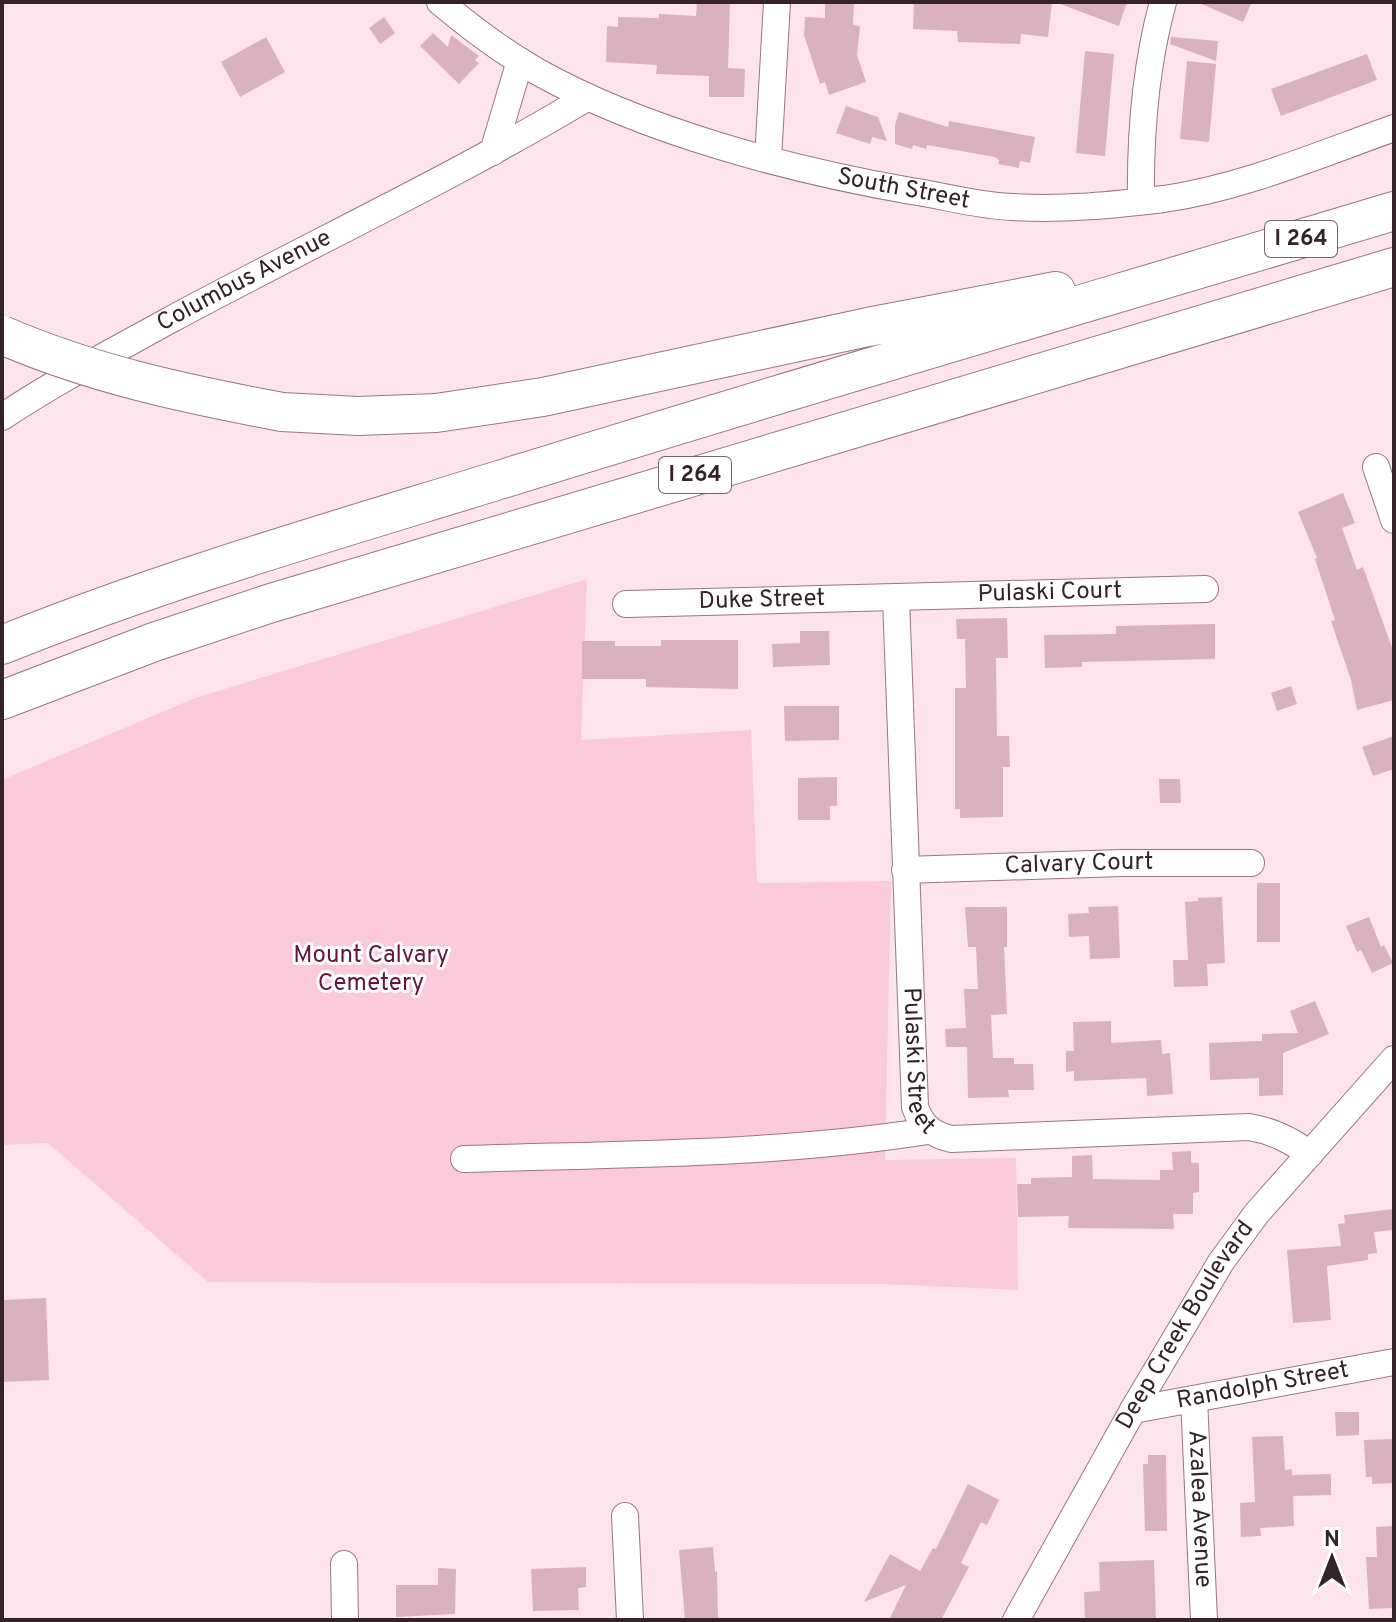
<svg xmlns="http://www.w3.org/2000/svg" width="1396" height="1622" font-family="Overpass,sans-serif">
<style>
.green{fill:#facada}
.building{fill:#dab1bf}
.lines{fill:none;stroke-linecap:round;stroke-linejoin:round}
.minor-casing{stroke:#9b7682;stroke-width:28}
.highway-casing{stroke:#9b7682;stroke-width:40}
.minor{stroke:#fff;stroke-width:26}
.highway{stroke:#fff;stroke-width:38}
.highway-bridge-casing{stroke:#9b7682;stroke-width:40;stroke-linecap:butt}
.highway-bridge{stroke:#fff;stroke-width:38}
.labels{text-anchor:middle;dominant-baseline:central;stroke-width:6;stroke-linejoin:round;paint-order:stroke}
.shield{fill:#fff;stroke:#716669;stroke-width:2}
.shield-label{font-size:22px;font-weight:bold;fill:#342429}
.street-label{font-size:24px;fill:#342429;stroke:#fff}
.park-label{font-size:24px;fill:#66153c;stroke:#fff}
</style>
<rect width="100%" height="100%" fill="#fde3ec"/>
<path class="green" d="M 587,579 L 581,740 L 751,730 L 757,883 L 891,881 L 885,1160 L 1016,1158 L 1018,1290 L 886,1284 L 208,1282 L 48,1143 L 2,1145 L 2,780 L 195,698 Z"/>
<path class="building" d="M 697,2 L 730,2 L 728,68 L 745,69 L 744,97 L 709,97 L 709,76 L 656,74 L 657,65 L 606,62 L 607,26 L 618,27 L 618,17 L 659,18 L 659,14 L 696,16 Z
M 825,2 L 854,2 L 853,25 L 860,26 L 857,55 L 866,82 L 829,95 L 825,82 L 820,84 L 804,35 L 805,17 L 825,18 Z
M 914,2 L 1052,2 L 1048,37 L 1021,34 L 1020,44 L 958,42 L 957,31 L 913,29 Z
M 1061,2 L 1127,2 L 1119,26 L 1060,4 Z
M 1197,2 L 1252,2 L 1243,22 Z
M 384,17 L 395,33 L 380,44 L 369,28 Z
M 433,33 L 448,47 L 451,35 L 479,56 L 475,60 L 479,63 L 459,84 L 420,46 Z
M 266,37 L 285,72 L 240,97 L 221,62 Z
M 1171,37 L 1218,41 L 1216,61 L 1170,44 Z
M 1085,51 L 1114,54 L 1105,156 L 1076,153 Z
M 1367,54 L 1377,80 L 1281,116 L 1271,89 Z
M 1187,61 L 1216,64 L 1209,142 L 1180,139 Z
M 846,106 L 878,117 L 887,141 L 872,137 L 870,144 L 836,133 Z
M 899,112 L 948,127 L 949,121 L 1035,137 L 1030,163 L 1020,161 L 1019,168 L 998,164 L 999,160 L 995,157 L 927,145 L 926,149 L 913,145 L 912,149 L 895,144 L 895,125 Z
M 1343,493 L 1355,523 L 1342,528 L 1357,570 L 1363,567 L 1394,653 L 1394,700 L 1357,710 L 1351,680 L 1331,621 L 1335,620 L 1315,559 L 1317,558 L 1298,512 Z
M 1007,618 L 1008,658 L 996,658 L 997,736 L 1009,736 L 1010,767 L 1003,767 L 1003,817 L 960,818 L 960,809 L 955,809 L 955,688 L 966,688 L 965,639 L 957,639 L 956,619 Z
M 1215,624 L 1215,659 L 1082,662 L 1082,667 L 1045,668 L 1044,635 L 1116,634 L 1116,626 Z
M 800,631 L 829,631 L 830,665 L 773,667 L 772,644 L 800,643 Z
M 661,640 L 738,640 L 738,689 L 646,687 L 646,679 L 582,679 L 582,641 L 615,641 L 615,646 L 661,646 Z
M 1291,686 L 1297,704 L 1277,711 L 1271,693 Z
M 784,706 L 839,706 L 839,740 L 785,741 Z
M 1394,736 L 1394,769 L 1373,776 L 1362,747 Z
M 837,777 L 837,806 L 830,806 L 830,820 L 798,820 L 798,778 Z
M 1159,779 L 1180,779 L 1181,803 L 1160,803 Z
M 1257,883 L 1280,883 L 1280,942 L 1257,942 Z
M 1222,897 L 1225,963 L 1207,964 L 1208,986 L 1174,987 L 1173,960 L 1188,960 L 1185,902 L 1198,901 L 1198,898 Z
M 1118,906 L 1120,958 L 1090,959 L 1089,936 L 1069,937 L 1068,914 L 1089,913 L 1088,907 Z
M 965,907 L 1007,907 L 1007,947 L 1004,947 L 1007,1014 L 991,1015 L 993,1058 L 1014,1058 L 1014,1064 L 1033,1064 L 1034,1090 L 1008,1090 L 1009,1097 L 968,1098 L 967,1047 L 946,1047 L 945,1029 L 966,1028 L 964,989 L 978,989 L 976,947 L 968,947 Z
M 1369,917 L 1381,947 L 1384,945 L 1393,963 L 1372,973 L 1361,950 L 1357,952 L 1346,926 Z
M 1315,1001 L 1329,1034 L 1283,1053 L 1283,1095 L 1259,1096 L 1259,1078 L 1210,1080 L 1209,1043 L 1262,1041 L 1262,1034 L 1298,1033 L 1290,1011 Z
M 1111,1021 L 1111,1043 L 1161,1040 L 1162,1054 L 1170,1053 L 1173,1094 L 1147,1096 L 1146,1078 L 1074,1081 L 1074,1071 L 1066,1072 L 1066,1051 L 1074,1051 L 1073,1022 Z
M 1191,1151 L 1191,1163 L 1199,1163 L 1199,1192 L 1193,1193 L 1193,1214 L 1173,1214 L 1174,1229 L 1068,1228 L 1069,1216 L 1018,1217 L 1017,1184 L 1031,1184 L 1031,1178 L 1072,1177 L 1072,1156 L 1092,1155 L 1093,1179 L 1160,1180 L 1160,1170 L 1173,1170 L 1172,1152 Z
M 1394,1209 L 1394,1230 L 1374,1232 L 1377,1253 L 1368,1254 L 1368,1260 L 1327,1266 L 1331,1320 L 1293,1323 L 1287,1250 L 1341,1246 L 1338,1224 L 1345,1223 L 1344,1215 Z
M 46,1298 L 49,1380 L 2,1382 L 2,1300 Z
M 1335,1412 L 1359,1412 L 1359,1435 L 1336,1436 Z
M 1283,1436 L 1285,1470 L 1292,1469 L 1292,1475 L 1331,1474 L 1331,1495 L 1293,1496 L 1294,1526 L 1260,1528 L 1261,1536 L 1241,1537 L 1240,1503 L 1255,1502 L 1252,1437 Z
M 1394,1439 L 1394,1483 L 1372,1484 L 1372,1477 L 1366,1477 L 1364,1440 Z
M 1148,1455 L 1166,1455 L 1167,1531 L 1145,1531 L 1143,1464 L 1148,1464 Z
M 968,1484 L 999,1500 L 987,1525 L 981,1522 L 961,1563 L 969,1567 L 941,1620 L 889,1620 L 906,1585 L 864,1602 L 890,1554 L 920,1571 L 933,1548 L 936,1549 Z
M 1394,1526 L 1394,1608 L 1369,1609 L 1366,1557 L 1377,1557 L 1376,1527 Z
M 713,1547 L 715,1572 L 717,1571 L 718,1620 L 685,1620 L 679,1550 Z
M 1154,1560 L 1156,1620 L 1085,1620 L 1084,1592 L 1100,1591 L 1099,1562 Z
M 586,1567 L 586,1587 L 578,1588 L 579,1610 L 533,1611 L 531,1569 Z
M 438,1568 L 456,1569 L 455,1614 L 396,1617 L 396,1585 L 438,1585 Z"/>
<g class="lines">
<g class="minor-casing">
<g id="minor">
<path id="s1" d="M 440,2 C 471,28 503,52 538,72 C 646,132 791,170 911,191 C 945,196 979,206 1013,207 C 1063,210 1114,205 1164,199 C 1244,187 1318,155 1394,128"/>
<path d="M 493,152 L 520,61"/>
<path d="M 768,159 L 777,2"/>
<path d="M 1141,201 C 1140,133 1145,68 1163,2"/>
<path id="s2" d="M 2,417 C 56,381 114,351 170,320 C 309,245 453,178 588,97"/>
<path d="M 1376,467 L 1394,520"/>
<path id="s3" d="M 896,598 L 915,1107 C 922,1126 931,1134 951,1139 L 1249,1127 C 1273,1131 1290,1140 1310,1154"/>
<path id="s4" d="M 626,604 L 1205,589"/>
<path id="s5" d="M 905,870 L 1121,863 L 1251,863"/>
<path d="M 464,1159 C 619,1154 775,1155 928,1131"/>
<path id="s6" d="M 1194,1399 L 1204,1620"/>
<path id="s7" d="M 1133,1410 L 1394,1362"/>
<path d="M 625,1516 L 630,1620"/>
<path d="M 344,1564 L 345,1620"/>
<path id="s8" d="M 1016,1620 L 1133,1410 L 1221,1262 L 1257,1213 L 1394,1059"/>
</g>
</g>
<g class="highway-casing">
<path id="highway" d="M 282,412 L 358,416 L 436,413 L 543,397 L 868,327 L 1056,291
M 2,645 C 163,580 330,532 496,481 C 794,388 1094,301 1394,211
M 2,700 L 154,642 L 268,604 L 1394,267"/>
</g>
<use href="#minor" class="minor"/>
<use href="#highway" class="highway"/>
<g class="highway-bridge-casing">
<path id="highway-bridge" d="M 2,335 C 92,374 186,394 282,412"/>
</g>
<use href="#highway-bridge" class="highway-bridge"/>
</g>
<g class="labels">
<g class="shield">
<rect x="1265" y="221" width="72" height="36" rx="6"/>
<rect x="659" y="457" width="72" height="36" rx="6"/>
</g>
<g class="shield-label">
<text x="1301" y="239">I 264</text>
<text x="695" y="475">I 264</text>
</g>
<g class="street-label">
<text stroke="none"><textPath href="#s1" startOffset="506">South Street</textPath></text>
<text stroke="none"><textPath href="#s2" startOffset="278">Columbus Avenue</textPath></text>
<text stroke="none"><textPath href="#s4" startOffset="424">Pulaski Court</textPath></text>
<text stroke="none"><textPath href="#s4" startOffset="136">Duke Street</textPath></text>
<text stroke="none"><textPath href="#s5" startOffset="174">Calvary Court</textPath></text>
<text stroke="none"><textPath href="#s3" startOffset="464">Pulaski Street</textPath></text>
<text stroke="none"><textPath href="#s8" startOffset="340">Deep Creek Boulevard</textPath></text>
<text stroke="none"><textPath href="#s7" startOffset="132">Randolph Street</textPath></text>
<text stroke="none"><textPath href="#s6" startOffset="110">Azalea Avenue</textPath></text>
</g>
<g class="park-label">
<text x="371" y="956">Mount Calvary<tspan x="371" dy="28">Cemetery</tspan></text>
</g>
</g>
<rect width="1396" height="1622" fill="none" stroke="#342429" stroke-width="8"/>
<g transform="translate(1332 1558)" stroke="#ffffff" stroke-width="6" paint-order="stroke">
<path d="M0-6L14 30L0 20L-14 30Z" fill="#342429"/>
<text y="-12" font-size="22" font-weight="bold" text-anchor="middle" fill="#342429">N</text>
</g>
</svg>
